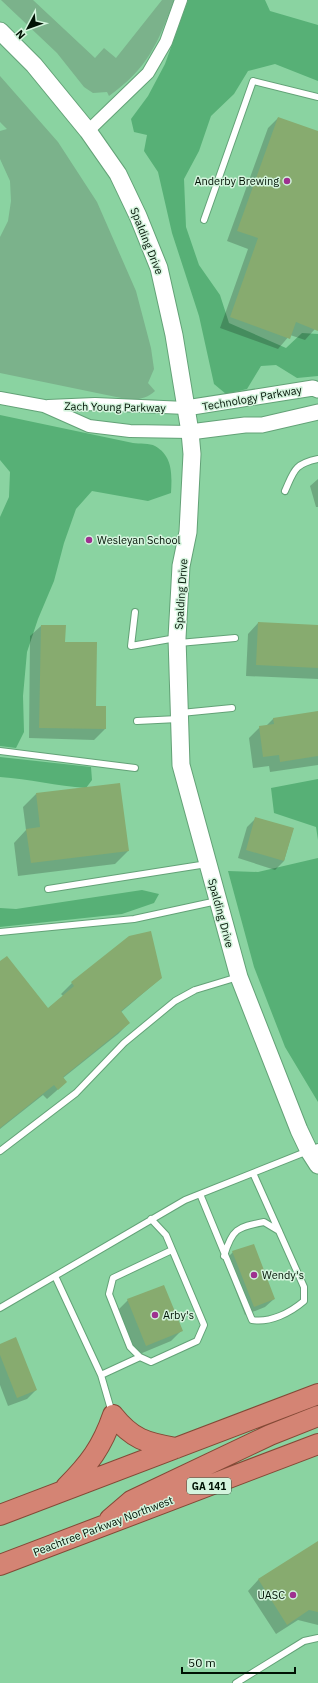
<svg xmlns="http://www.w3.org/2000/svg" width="318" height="1683" font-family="'IBM Plex Sans',sans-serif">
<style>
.built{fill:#8ad3a1}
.green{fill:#7bb28b}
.forest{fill:#57b076}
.shadow{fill:#0003}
.building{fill:#87ab6f}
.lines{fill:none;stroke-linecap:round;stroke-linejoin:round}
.service-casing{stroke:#63a277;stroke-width:8}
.minor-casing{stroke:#63a277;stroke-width:14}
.tertiary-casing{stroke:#63a277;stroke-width:17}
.secondary-casing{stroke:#63a277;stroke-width:19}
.trunk-casing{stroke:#834936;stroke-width:22}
.service{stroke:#fff;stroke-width:6}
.minor{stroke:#fff;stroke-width:12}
.tertiary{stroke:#fff;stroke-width:15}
.secondary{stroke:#fff;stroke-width:17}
.trunk{stroke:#d48474;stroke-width:20}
.poi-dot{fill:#9e3190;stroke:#d4f4dd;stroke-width:1.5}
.labels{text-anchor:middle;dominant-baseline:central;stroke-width:3;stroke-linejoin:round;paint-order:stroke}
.shield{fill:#d4f4dd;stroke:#405645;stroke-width:1}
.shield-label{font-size:10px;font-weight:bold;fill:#001204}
.poi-label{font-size:11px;fill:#001204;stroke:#d4f4dd;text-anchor:start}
.street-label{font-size:11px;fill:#001204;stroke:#d4f4dd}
</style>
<rect width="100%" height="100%" fill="#9bdcaf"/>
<path class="built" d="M 0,0 L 318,0 L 318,1683 L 0,1683 Z"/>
<path class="green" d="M 1,0 L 33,0 L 95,58 L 104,48 L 116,58 L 162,0 L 174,0 C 158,43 148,68 109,96 L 107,92 L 93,93 L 84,87 L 57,53 Z
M 0,76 L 58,142 L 97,202 L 136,291 L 151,348 L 154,369 L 148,383 L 155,391 C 146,399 138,400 126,399 L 0,373 L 0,237 L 8,221 L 11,201 L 10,181 L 0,159 L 0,131 L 7,129 L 0,122 Z"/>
<path class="forest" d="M 188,0 L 265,0 L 270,11 L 318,25 L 318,81 L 275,64 L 248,71 L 234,94 L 211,116 L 199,151 L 184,179 L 186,227 L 199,265 L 220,295 L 229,323 L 286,348 L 302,333 L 318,334 L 318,376 L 297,378 L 276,365 L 261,366 L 247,389 L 226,394 L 214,384 L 199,316 L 172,233 L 158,172 L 144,151 L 147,135 L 134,132 L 131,119 L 148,96 L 165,64 Z
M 0,415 L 133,443 C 139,444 150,443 155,446 C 173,456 172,475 171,493 L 148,501 L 92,491 L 76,509 L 64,543 L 54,581 L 38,619 L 27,652 L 23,696 L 24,732 L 16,748 L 0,746 L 0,517 L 9,497 L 10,472 L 0,460 Z
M 0,757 L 91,767 L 92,780 L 86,788 C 57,786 29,779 0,777 Z
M 318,779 L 318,840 L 316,827 L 274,813 L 271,788 Z
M 318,858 L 318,1102 L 285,1047 L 254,967 L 228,871 L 258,872 Z
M 142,890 L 159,894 L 154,903 L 122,914 L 0,927 L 0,908 L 16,909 Z"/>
<path class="shadow" d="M 278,118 L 318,132 L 318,322 L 315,329 L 305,340 L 290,335 L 278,349 L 220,328 L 248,249 L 227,241 L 268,128 Z
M 318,479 L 318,507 L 316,507 L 310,486 Z
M 258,623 L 318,626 L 318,679 L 246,676 L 248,634 Z
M 41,626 L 64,643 L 95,707 L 105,707 L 105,729 L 94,740 L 29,738 L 30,636 Z
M 318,712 L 318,765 L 270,772 L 269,766 L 253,768 L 249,738 L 260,727 L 265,727 L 273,719 Z
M 36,794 L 128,851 L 115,864 L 18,876 L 14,843 L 26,830 L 23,807 Z
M 256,818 L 293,829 L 284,861 L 275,870 L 238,858 L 247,827 Z
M 0,963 L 48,1009 L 63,996 L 61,994 L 72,983 L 161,978 L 120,1013 L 129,1023 L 118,1034 L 63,1078 L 66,1082 L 55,1092 L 47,1099 L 43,1095 L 0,1129 Z
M 233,1252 L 274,1299 L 265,1307 L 245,1315 L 224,1261 Z
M 128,1300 L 182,1330 L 171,1341 L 135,1356 L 117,1311 Z
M 0,1345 L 36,1390 L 27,1399 L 8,1406 L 0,1385 Z
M 312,1546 L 318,1548 L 318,1625 L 298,1620 L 276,1634 L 248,1591 L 258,1580 Z"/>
<path class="building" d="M 278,117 L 318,131 L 318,331 L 296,322 L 290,339 L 230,317 L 258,238 L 237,231 Z
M 258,622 L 318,625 L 318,668 L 256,665 Z
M 41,625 L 66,625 L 65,642 L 97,642 L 96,706 L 106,706 L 106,729 L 39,728 Z
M 318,711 L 318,756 L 280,762 L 279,755 L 263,757 L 259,726 L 274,724 L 273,718 Z
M 120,783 L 129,851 L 31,863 L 26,829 L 40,827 L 36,793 Z
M 255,817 L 294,828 L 284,861 L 246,850 Z
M 151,931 L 162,978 L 121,1011 L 130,1023 L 63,1077 L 67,1082 L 58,1090 L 54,1085 L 0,1128 L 0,961 L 7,956 L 48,1008 L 74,986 L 71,982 L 129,936 Z
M 254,1244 L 275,1299 L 254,1307 L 232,1251 Z
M 164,1285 L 183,1331 L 146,1346 L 127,1299 Z
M 16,1337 L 37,1390 L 17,1398 L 0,1355 L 0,1344 Z
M 318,1541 L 318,1612 L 309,1610 L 287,1625 L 258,1579 Z"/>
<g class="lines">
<g class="service-casing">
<path id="service" d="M 204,220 L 253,81 L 318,97
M 285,491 C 294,471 294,464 318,459
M 135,612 L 131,646 L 176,638
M 179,643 L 235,638
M 181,713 L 232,708
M 137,721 L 178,719
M 0,751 L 135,768
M 48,889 L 207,864
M 0,932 L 134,919 L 217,901
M 0,1151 L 76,1093 L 124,1043 L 175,1001 L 195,990 L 238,977
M 200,1194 L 252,1320 C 270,1323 290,1313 304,1301 L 304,1287 L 253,1173
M 151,1219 L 166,1235 L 204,1325 L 197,1341 L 151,1362 L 140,1357 L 130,1347 L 109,1294 L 113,1278 L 172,1250
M 224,1256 C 232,1229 237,1227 264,1222 L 279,1231
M 55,1276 L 101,1375 L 112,1413
M 0,1308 L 185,1200 L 318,1147
M 101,1375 L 140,1357
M 236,1683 L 304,1641 L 318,1638"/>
</g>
<g class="minor-casing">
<path id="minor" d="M 88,131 L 148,73 L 166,42 L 181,0
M 0,398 L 44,406 L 89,426 L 130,431 L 190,432
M 48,406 L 95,404 L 186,408"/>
</g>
<g class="tertiary-casing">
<path id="tertiary" d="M 186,408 L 313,388 L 318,390
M 190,432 L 245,425 L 262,425 L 318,412"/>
</g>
<g class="secondary-casing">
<path id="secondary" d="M 0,31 L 34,65 L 88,131 L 118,174 L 138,216 L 159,268 L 174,335 L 190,432 L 192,454 L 188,532 L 181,566 L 177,638 L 181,765 L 239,977 L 299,1130 L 309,1151 L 318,1165"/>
</g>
<g class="trunk-casing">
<path id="trunk" d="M 113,1415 C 132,1439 146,1443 176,1448
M 66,1487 C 89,1464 102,1447 113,1415
M 0,1515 L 318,1394
M 110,1519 L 131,1501 L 270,1435 L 318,1416
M 0,1565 L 318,1444"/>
</g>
<use href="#service" class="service"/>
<use href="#minor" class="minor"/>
<use href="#tertiary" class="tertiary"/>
<use href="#secondary" class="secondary"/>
<use href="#trunk" class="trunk"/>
</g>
<g class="poi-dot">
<circle cx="287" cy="181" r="4"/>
<circle cx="89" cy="540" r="4"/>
<circle cx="254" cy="1275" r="4"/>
<circle cx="155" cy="1315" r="4"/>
<circle cx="293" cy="1595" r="4"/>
</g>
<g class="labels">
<rect class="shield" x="187" y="1478" width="44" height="16" rx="3"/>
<g class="shield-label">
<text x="209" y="1486">GA 141</text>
</g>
<g class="poi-label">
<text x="279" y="181" text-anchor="end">Anderby Brewing</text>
<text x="97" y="540">Wesleyan School</text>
<text x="262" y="1275">Wendy's</text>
<text x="163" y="1315">Arby's</text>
<text x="285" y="1595" text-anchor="end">UASC</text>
</g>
<g class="street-label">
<text transform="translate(147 241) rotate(68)">Spalding Drive</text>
<text transform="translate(252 398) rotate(-10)">Technology Parkway</text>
<text transform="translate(115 407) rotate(1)">Zach Young Parkway</text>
<text transform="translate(181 594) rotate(-86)">Spalding Drive</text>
<text transform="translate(221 913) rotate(75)">Spalding Drive</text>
<text transform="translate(103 1526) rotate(-21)">Peachtree Parkway Northwest</text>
</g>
</g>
<g transform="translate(28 28) rotate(229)" stroke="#d4f4dd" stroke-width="3" paint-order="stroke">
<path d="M0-3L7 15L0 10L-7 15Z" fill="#001204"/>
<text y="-6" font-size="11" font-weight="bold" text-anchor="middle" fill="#001204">N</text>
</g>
<path d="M182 1667v6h113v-6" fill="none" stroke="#001204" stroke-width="2"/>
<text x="188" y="1667" font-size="12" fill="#001204" stroke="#d4f4dd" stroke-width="3" paint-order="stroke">50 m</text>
</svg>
